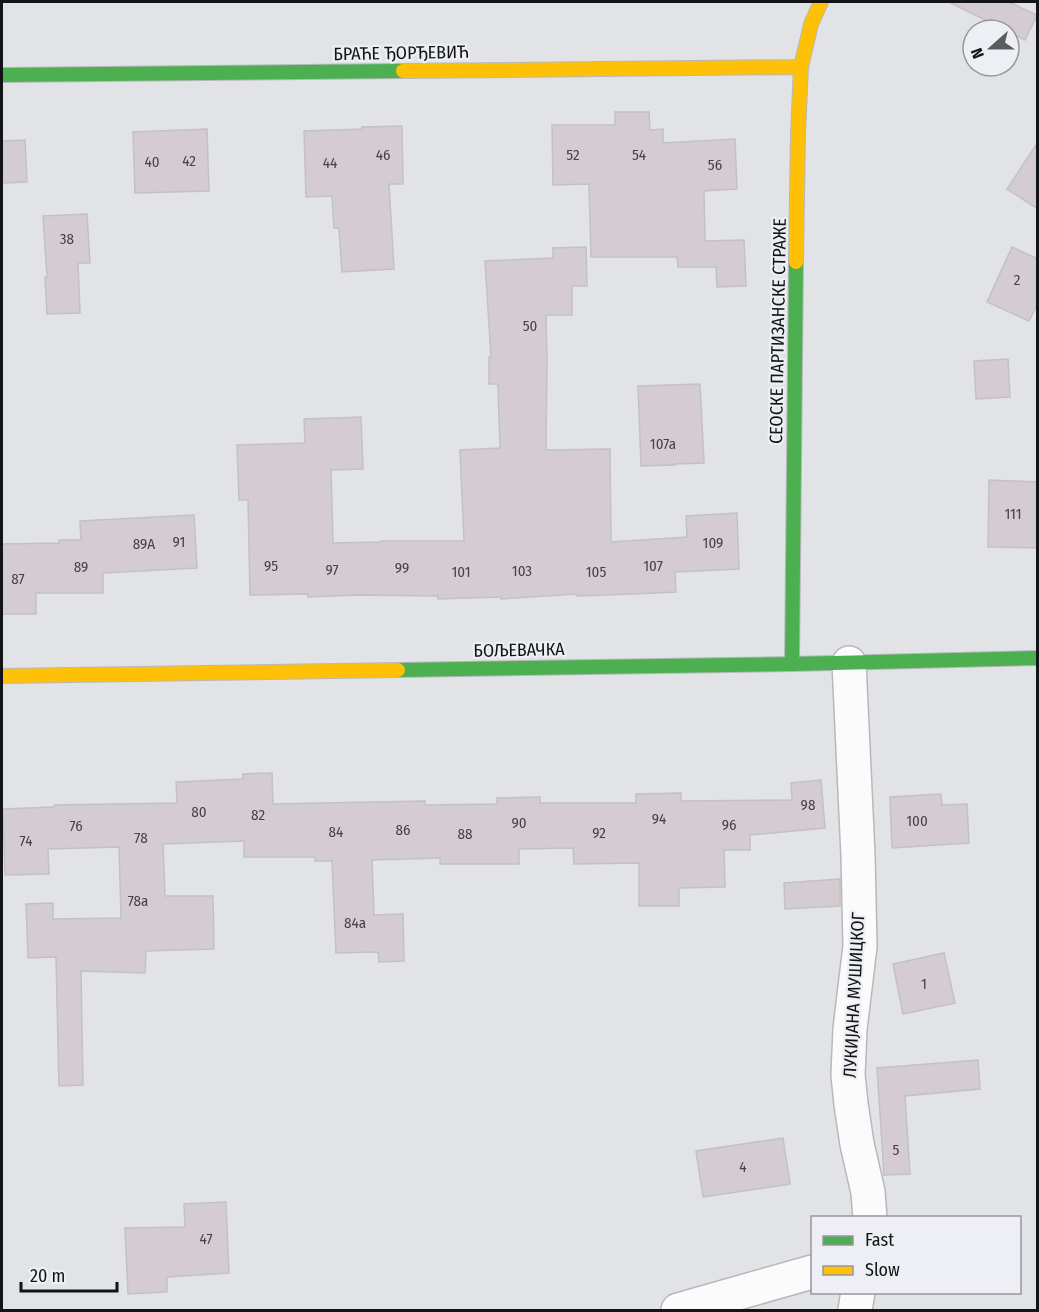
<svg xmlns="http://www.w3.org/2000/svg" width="1039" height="1312" font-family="'Fira Sans Condensed',sans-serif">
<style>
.building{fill:#d4ccd1;stroke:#c2c1c3;stroke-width:1.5}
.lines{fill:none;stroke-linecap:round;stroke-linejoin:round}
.street-casing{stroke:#b8b8bb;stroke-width:36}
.fast-casing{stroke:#b8b8bb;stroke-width:16}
.slow-casing{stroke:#b8b8bb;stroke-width:16}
.street{stroke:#fbfbfb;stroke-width:33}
.fast{stroke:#4caf50;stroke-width:14}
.slow{stroke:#ffc107;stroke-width:14}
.labels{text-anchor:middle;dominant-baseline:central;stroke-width:4.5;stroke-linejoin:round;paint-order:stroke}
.number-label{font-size:15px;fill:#444346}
.street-label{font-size:18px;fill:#131416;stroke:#edeff5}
</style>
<rect width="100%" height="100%" fill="#e2e3e6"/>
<path class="building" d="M 949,2 L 1009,2 L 1037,15 L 1025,40 L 1009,32 L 1009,30 L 1005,30 Z
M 615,112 L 649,112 L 650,130 L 663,129 L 663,143 L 735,139 L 737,189 L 704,191 L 705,241 L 744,240 L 746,286 L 717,287 L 716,267 L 678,267 L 677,257 L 591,257 L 589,184 L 553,185 L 552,125 L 615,125 Z
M 402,126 L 403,184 L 389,184 L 394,269 L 342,272 L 339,228 L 334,228 L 332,196 L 306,197 L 304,131 L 362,129 L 362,127 Z
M 207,129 L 209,191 L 135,193 L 133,132 Z
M 25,140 L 27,182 L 2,183 L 2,141 Z
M 1038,142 L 1038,209 L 1007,189 Z
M 87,214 L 90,263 L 78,263 L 80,313 L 47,314 L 45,277 L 47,277 L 43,216 Z
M 586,247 L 587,286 L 572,286 L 572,315 L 546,315 L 547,360 L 546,450 L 610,449 L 611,542 L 687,537 L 686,516 L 737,513 L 739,569 L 675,572 L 676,592 L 633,594 L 577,596 L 576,594 L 501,599 L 501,597 L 438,599 L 438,596 L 357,595 L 308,597 L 308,594 L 250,595 L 248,500 L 239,500 L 237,445 L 305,443 L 304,419 L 361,417 L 363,469 L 331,470 L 333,543 L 381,542 L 381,541 L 464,541 L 460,450 L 500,448 L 498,384 L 489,384 L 489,357 L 491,357 L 485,261 L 553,258 L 553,248 Z
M 1012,247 L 1038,259 L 1038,303 L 1029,321 L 987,302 Z
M 1008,359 L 1010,397 L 976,399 L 974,361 Z
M 700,384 L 704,463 L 675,464 L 675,465 L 641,466 L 638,386 Z
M 989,480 L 1038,482 L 1038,548 L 988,547 Z
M 194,515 L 197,568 L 103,573 L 103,593 L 36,593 L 36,614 L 2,614 L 2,544 L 59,543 L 59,540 L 81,540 L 80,521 Z
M 272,773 L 273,804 L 425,801 L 425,805 L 497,804 L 497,798 L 540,797 L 540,803 L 636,803 L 636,794 L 681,793 L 681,801 L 792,800 L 791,783 L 821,780 L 825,828 L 750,835 L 750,850 L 724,850 L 725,887 L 679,888 L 679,906 L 639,906 L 639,863 L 574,864 L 573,848 L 519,849 L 519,864 L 440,864 L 440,858 L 372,860 L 374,915 L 403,914 L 404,961 L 379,962 L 378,952 L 336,953 L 332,861 L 315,861 L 315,857 L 244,857 L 244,841 L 163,844 L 165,896 L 213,896 L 214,949 L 146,951 L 145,973 L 81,971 L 83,1085 L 59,1086 L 56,957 L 28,958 L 26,904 L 53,903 L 53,919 L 121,918 L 119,847 L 48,849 L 49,874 L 5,875 L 3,809 L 54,807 L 54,805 L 177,803 L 176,782 L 243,779 L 243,774 Z
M 941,794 L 942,805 L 967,804 L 969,843 L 892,848 L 890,797 Z
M 840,879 L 840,906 L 785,909 L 784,883 Z
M 944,953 L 955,1003 L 903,1014 L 893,964 Z
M 978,1060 L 980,1089 L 905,1096 L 910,1174 L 884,1175 L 877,1068 Z
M 783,1138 L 790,1184 L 703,1197 L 696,1151 Z
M 226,1202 L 229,1273 L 167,1277 L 167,1292 L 128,1294 L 125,1228 L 185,1227 L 184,1204 Z"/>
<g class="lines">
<g class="street-casing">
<path id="street" d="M 849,663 L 858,855 L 860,946 L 850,1029 L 848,1075 L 851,1104 L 857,1144 L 868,1192 L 870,1218
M 678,1310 L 812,1272
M 855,1310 L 858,1292"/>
</g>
<g class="fast-casing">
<path id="fast" d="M 2,75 L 403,71
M 792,664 L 796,262
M 398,670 L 792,664 L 1038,658"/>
</g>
<g class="slow-casing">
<path id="slow" d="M 403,71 L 801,67
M 796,262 L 798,133 L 801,67 L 811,24 L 821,2
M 2,676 L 398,670"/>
</g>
<use href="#street" class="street"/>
<use href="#fast" class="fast"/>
<use href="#slow" class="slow"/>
</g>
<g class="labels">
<g class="number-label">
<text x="383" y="155">46</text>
<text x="573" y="155">52</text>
<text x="639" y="155">54</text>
<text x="189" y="161">42</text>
<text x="152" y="162">40</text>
<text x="330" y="163">44</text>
<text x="715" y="165">56</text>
<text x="67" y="239">38</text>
<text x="1017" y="280">2</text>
<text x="530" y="326">50</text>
<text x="663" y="444">107a</text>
<text x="1013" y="514">111</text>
<text x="179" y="542">91</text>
<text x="713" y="543">109</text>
<text x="144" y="544">89A</text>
<text x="271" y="566">95</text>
<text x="653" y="566">107</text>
<text x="81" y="567">89</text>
<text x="402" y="568">99</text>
<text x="332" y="570">97</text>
<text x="522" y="571">103</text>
<text x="461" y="572">101</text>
<text x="596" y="572">105</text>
<text x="18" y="579">87</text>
<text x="808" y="805">98</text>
<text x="199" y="812">80</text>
<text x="258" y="815">82</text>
<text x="659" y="819">94</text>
<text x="917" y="821">100</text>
<text x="519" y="823">90</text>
<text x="729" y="825">96</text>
<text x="76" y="826">76</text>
<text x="403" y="830">86</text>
<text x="336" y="832">84</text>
<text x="599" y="833">92</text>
<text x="465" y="834">88</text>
<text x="141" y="838">78</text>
<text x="26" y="841">74</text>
<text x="138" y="901">78a</text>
<text x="355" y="923">84a</text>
<text x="924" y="984">1</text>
<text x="896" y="1150">5</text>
<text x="743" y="1167">4</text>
<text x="206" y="1239">47</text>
</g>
<g class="street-label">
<text transform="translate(401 53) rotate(-1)">БРАЋЕ ЂОРЂЕВИЋ</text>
<text transform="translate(778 331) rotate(-89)">СЕОСКЕ ПАРТИЗАНСКЕ СТРАЖЕ</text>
<text transform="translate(519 650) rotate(-1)">БОЉЕВАЧКА</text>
<text transform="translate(854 995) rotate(-87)">ЛУКИЈАНА МУШИЦКОГ</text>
</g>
</g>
<rect width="1039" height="1312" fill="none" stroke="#131416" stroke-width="6"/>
<rect x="811" y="1216" width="210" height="78" fill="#edeff5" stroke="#96979c" stroke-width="1.5"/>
<rect x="823" y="1236" width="30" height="9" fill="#4caf50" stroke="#96979c" stroke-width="1.5"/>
<text x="865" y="1246" font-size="18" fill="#131416">Fast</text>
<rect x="823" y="1266" width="30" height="9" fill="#ffc107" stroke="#96979c" stroke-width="1.5"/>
<text x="865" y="1276" font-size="18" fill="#131416">Slow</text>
<g transform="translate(991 48) rotate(249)"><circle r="28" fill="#edeff5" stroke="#96979c" stroke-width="1.5"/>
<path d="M0-4.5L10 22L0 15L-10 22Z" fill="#5b5c5f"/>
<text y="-9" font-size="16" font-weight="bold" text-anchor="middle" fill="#131416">N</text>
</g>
<path d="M21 1282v9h96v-9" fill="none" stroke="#131416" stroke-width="3"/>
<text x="30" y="1282" font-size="18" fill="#131416" stroke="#edeff5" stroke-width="4.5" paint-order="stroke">20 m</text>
</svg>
